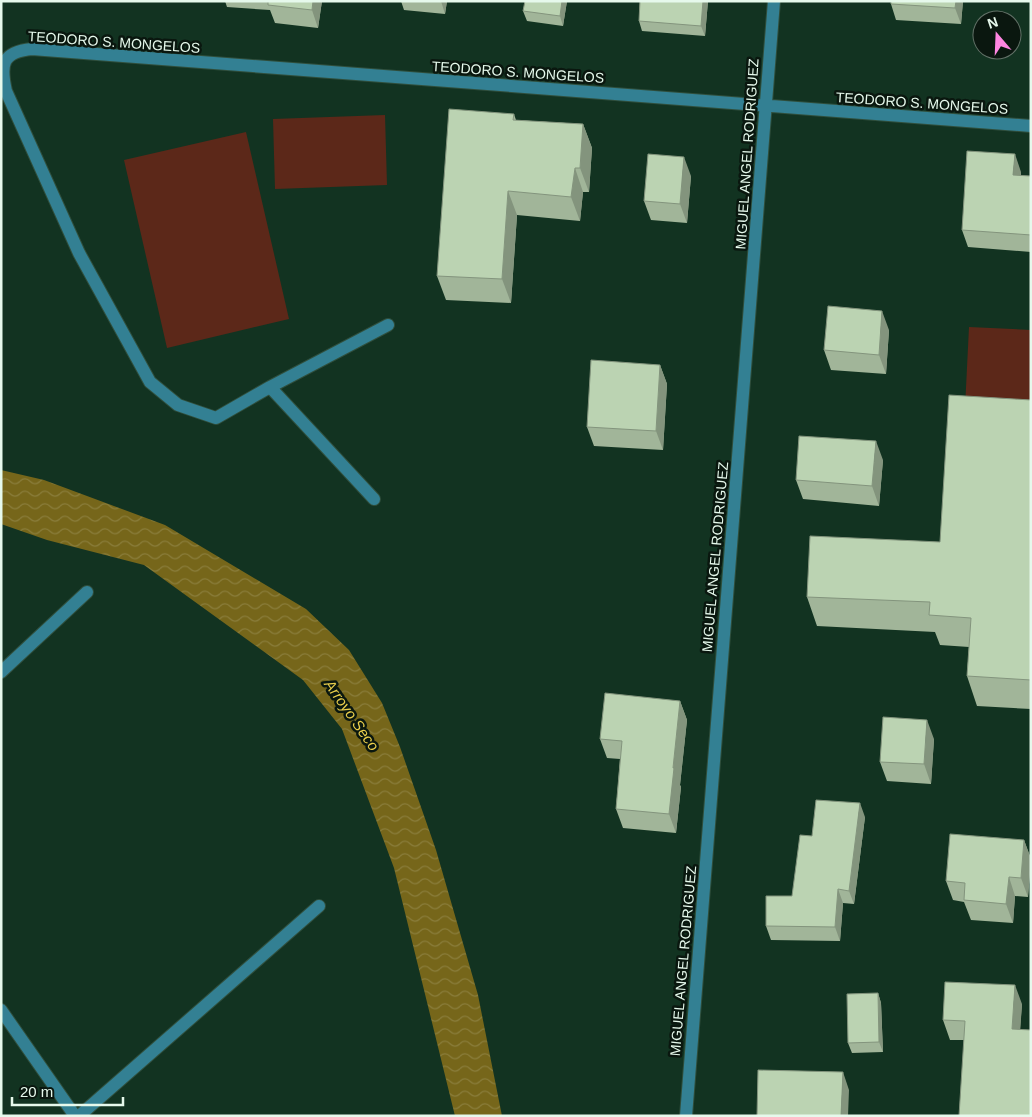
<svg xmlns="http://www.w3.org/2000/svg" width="1032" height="1117" font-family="Arial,sans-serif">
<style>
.pitch{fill:#5c2819}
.water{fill:url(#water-waves)}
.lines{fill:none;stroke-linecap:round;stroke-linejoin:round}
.minor-casing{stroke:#304f3d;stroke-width:14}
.minor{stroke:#338093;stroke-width:12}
.wall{fill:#a1b599}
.shaded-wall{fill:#83947d}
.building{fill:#bbd3b2;stroke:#83947d}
.labels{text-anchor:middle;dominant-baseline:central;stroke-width:5;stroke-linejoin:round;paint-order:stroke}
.street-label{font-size:14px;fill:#e6f9ec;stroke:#0a170f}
.water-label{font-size:15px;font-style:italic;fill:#e9ce4c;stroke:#0a170f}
</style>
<defs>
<pattern id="water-waves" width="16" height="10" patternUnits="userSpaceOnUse" patternTransform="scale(1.25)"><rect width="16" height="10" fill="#76661a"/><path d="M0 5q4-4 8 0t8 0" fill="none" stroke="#8a7d3b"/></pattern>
</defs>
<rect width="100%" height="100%" fill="#123321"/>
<path class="pitch" d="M 385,115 L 387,185 L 275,189 L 273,119 Z
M 246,132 L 289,319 L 167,348 L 124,160 Z
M 969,327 L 1031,330 L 1031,412 L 965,408 Z"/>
<path class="water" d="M 1,470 L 44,480 L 165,525 L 306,609 L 349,650 L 382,703 L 400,747 L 436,850 L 478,995 L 502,1116 L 455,1116 L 394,868 L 342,729 L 303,680 L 144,565 L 47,540 L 1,524 Z"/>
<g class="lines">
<g class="minor-casing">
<path id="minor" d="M 388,325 L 270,387 L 216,418 L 178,405 L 150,382 L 79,253 L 6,91 C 0,64 2,52 32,49 L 1031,126
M 270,387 L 374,499
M 1,672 L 87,592
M 1,1010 L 75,1116
M 79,1116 L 319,906
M 686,1116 L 774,1"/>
</g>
<use href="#minor" class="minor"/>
</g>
<path class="wall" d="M 225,1 L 322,1 L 318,28 L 275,23 L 270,10 L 227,7 Z
M 401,1 L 447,1 L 445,14 L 404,10 Z
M 567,1 L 563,26 L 527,21 L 523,11 Z
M 640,1 L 708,1 L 705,36 L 642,31 L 639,21 Z
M 963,1 L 961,24 L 896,20 L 891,4 Z
M 514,114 L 516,120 L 583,124 L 592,148 L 589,192 L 583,192 L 580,221 L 517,215 L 511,303 L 446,300 L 437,276 Z
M 1021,172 L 1021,176 L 1031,176 L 1031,252 L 968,247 L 962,230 Z
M 691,176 L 687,223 L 651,220 L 644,201 Z
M 889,330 L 886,374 L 831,370 L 824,350 Z
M 660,365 L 667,384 L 663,450 L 594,446 L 587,427 Z
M 1031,400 L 1031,709 L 977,706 L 967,676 L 969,647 L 940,645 L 935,632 L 817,626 L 807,597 L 940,542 Z
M 883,460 L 879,506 L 803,499 L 796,480 Z
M 680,701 L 687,720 L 680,785 L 681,787 L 676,833 L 623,828 L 616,809 L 620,759 L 607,758 L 600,739 Z
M 934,739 L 931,784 L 887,781 L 880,762 Z
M 865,817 L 854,904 L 843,903 L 840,941 L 771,940 L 766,926 L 792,896 L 812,836 Z
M 1024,840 L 1031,859 L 1028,897 L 1015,896 L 1013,923 L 971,920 L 964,902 L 953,900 L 946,881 Z
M 878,993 L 881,1003 L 883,1052 L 852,1053 L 848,1043 Z
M 1022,1004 L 1020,1029 L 964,1040 L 950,1040 L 943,1020 Z"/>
<path class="shaded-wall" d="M 313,1 L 322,1 L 318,28 L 312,10 Z
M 441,1 L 447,1 L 445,14 Z
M 562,1 L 567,1 L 563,26 L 560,16 Z
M 703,1 L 708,1 L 705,36 L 701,26 Z
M 956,1 L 963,1 L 961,24 L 955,8 Z
M 583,124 L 592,148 L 589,192 L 580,168 Z
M 1015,154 L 1021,172 L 1020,193 L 1013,175 Z
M 684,157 L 691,176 L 687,223 L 680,204 Z
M 575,168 L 583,192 L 580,221 L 571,197 Z
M 508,191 L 517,215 L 511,303 L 502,279 Z
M 882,311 L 889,330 L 886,374 L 879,355 Z
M 660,365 L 667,384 L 663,450 L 656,431 Z
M 876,441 L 883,460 L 879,506 L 872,486 Z
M 680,701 L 687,720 L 680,785 L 681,787 L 676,833 L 669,814 L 673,768 Z
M 927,720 L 934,739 L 931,784 L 924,764 Z
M 860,803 L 865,817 L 854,904 L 849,891 Z
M 1024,840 L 1031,859 L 1028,897 L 1021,878 Z
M 1009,877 L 1015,896 L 1013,923 L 1006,904 Z
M 838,889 L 843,903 L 840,941 L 835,927 Z
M 1015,985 L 1022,1004 L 1019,1048 L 1012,1029 Z
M 878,993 L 881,1003 L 883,1052 L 879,1042 Z
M 843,1072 L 849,1090 L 848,1116 L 841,1116 Z"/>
<path class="building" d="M 268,1 L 313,1 L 312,10 L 268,5 Z
M 525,1 L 562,1 L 560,16 L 523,11 Z
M 640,1 L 703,1 L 701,26 L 639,21 Z
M 891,1 L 956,1 L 955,8 L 891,4 Z
M 449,109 L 514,114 L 513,120 L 583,124 L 580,168 L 575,168 L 571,197 L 508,191 L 502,279 L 437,276 Z
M 967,151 L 1015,154 L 1013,175 L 1031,176 L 1031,235 L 962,230 Z
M 648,154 L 684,157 L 680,204 L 644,201 Z
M 828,306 L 882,311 L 879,355 L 824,350 Z
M 591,360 L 660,365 L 656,431 L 587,427 Z
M 949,395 L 1031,400 L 1031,680 L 967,676 L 971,618 L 929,615 L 930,602 L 807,597 L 810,536 L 940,542 Z
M 799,436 L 876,441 L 872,486 L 796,480 Z
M 605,693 L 680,701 L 673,768 L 674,768 L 669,814 L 616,809 L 622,741 L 600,739 Z
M 883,717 L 927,720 L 924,764 L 880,762 Z
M 816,800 L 860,803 L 849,891 L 838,889 L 835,927 L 766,926 L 766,896 L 792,896 L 800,835 L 812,836 Z
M 950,834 L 1024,840 L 1021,878 L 1009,877 L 1006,904 L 964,900 L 965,883 L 946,881 Z
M 945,982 L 1015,985 L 1012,1029 L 1031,1030 L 1031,1116 L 959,1116 L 965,1021 L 943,1020 Z
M 878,993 L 879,1042 L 848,1043 L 847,994 Z
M 758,1070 L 843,1072 L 841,1116 L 757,1116 Z"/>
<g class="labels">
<g class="street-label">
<text transform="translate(114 42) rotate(4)">TEODORO S. MONGELOS</text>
<text transform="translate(518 72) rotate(4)">TEODORO S. MONGELOS</text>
<text transform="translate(922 103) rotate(4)">TEODORO S. MONGELOS</text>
<text transform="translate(747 154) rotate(-86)">MIGUEL ANGEL RODRIGUEZ</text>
<text transform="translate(715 557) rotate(-85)">MIGUEL ANGEL RODRIGUEZ</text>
<text transform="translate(683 961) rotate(-85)">MIGUEL ANGEL RODRIGUEZ</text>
</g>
<g class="water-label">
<text transform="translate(352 715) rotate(55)">Arroyo Seco</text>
</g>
</g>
<rect width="1032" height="1117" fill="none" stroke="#e6f9ec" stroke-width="5"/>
<g transform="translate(997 35) rotate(341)"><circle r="24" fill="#0a170f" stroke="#627167"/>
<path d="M0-4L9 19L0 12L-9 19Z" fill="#fe86e1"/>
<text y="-8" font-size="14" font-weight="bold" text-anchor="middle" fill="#e6f9ec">N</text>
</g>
<path d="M12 1097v8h111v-8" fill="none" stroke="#e6f9ec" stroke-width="2.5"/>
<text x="20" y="1097" font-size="15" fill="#e6f9ec" stroke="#0a170f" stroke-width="4" paint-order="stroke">20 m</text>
</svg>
